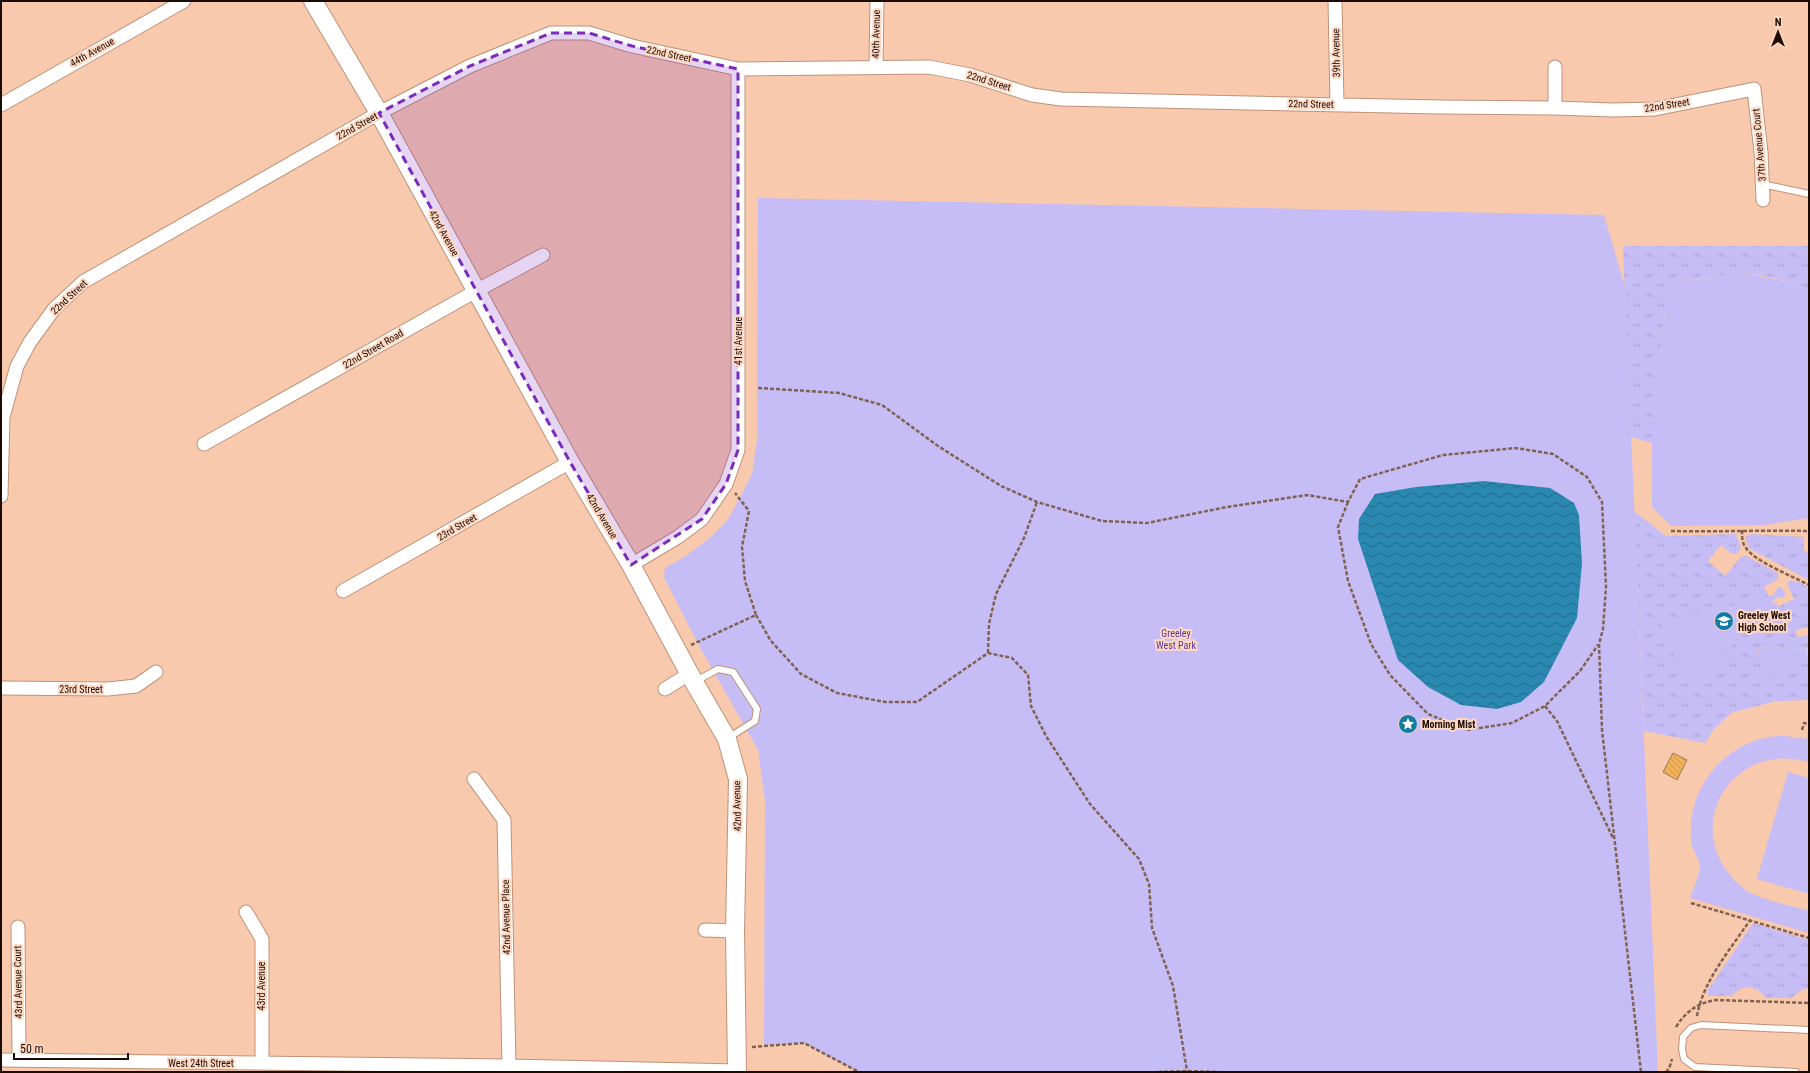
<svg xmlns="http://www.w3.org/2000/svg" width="1810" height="1073" font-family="'Roboto Condensed',sans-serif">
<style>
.grass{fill:url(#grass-tufts)}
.green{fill:#c6bdf7}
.water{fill:url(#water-waves)}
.building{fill:url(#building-back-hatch);stroke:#9a7b56}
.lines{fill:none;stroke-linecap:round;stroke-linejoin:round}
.lane-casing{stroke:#be9278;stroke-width:8}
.street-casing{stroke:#be9278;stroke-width:15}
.secondary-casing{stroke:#be9278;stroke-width:20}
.path{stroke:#806251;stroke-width:2.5;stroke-dasharray:4 2;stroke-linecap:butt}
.lane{stroke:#fff;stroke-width:6}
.street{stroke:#fff;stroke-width:13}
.secondary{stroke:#fff;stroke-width:18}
.marked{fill:#7b2cbf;fill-opacity:0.2;stroke:#7b2cbf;stroke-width:3;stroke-dasharray:8 5;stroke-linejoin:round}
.labels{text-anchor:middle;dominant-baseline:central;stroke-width:4;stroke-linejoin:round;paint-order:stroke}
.street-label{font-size:10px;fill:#1b0b03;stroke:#fed8c2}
.poi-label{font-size:10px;font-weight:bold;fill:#1b0b03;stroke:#fed8c2;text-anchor:start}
.park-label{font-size:10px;fill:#5637a0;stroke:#fed8c2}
</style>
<defs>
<pattern id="grass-tufts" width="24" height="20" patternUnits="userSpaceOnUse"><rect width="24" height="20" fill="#c6bdf7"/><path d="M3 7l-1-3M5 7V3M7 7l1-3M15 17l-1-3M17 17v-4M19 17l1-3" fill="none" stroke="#aaa1d2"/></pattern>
<pattern id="water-waves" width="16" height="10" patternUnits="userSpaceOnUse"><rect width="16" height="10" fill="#2a87b0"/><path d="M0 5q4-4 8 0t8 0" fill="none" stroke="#236d8d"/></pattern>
<pattern id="building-back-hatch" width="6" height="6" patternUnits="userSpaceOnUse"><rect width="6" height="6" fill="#f3b057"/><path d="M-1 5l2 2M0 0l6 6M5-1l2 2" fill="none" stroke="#d0964a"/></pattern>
</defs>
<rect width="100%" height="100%" fill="#f8c9ad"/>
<path class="grass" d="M 1623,246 L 1809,246 L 1809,291 C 1765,266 1713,273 1668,287 L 1652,422 L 1652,443 L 1631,437 Z
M 1634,511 L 1666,536 L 1736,534 L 1741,548 L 1737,554 L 1732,554 L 1721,545 L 1708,561 L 1725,576 L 1741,557 L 1746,556 L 1778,573 L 1778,579 L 1764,587 L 1772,603 L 1776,602 L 1778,607 L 1794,599 L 1787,583 L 1789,582 L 1789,580 L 1799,582 L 1809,588 L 1809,627 L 1796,630 L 1797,637 L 1809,635 L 1809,648 L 1799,650 L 1759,646 L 1758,656 L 1802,658 L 1809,656 L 1809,700 L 1776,701 L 1731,713 L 1714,729 L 1705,743 L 1644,731 Z
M 1751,534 L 1804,537 L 1804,551 L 1809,552 L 1809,580 L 1752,550 L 1748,546 L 1745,537 Z
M 1753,923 L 1809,940 L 1809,988 L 1801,990 L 1792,998 L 1766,998 C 1756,985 1743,983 1732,996 L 1708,996 L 1708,990 Z"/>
<path class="green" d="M 758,198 L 1604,215 L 1625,287 L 1658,1072 L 1220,1072 L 1187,1071 L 1158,1072 L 859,1072 L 804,1043 L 764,1045 L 765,800 L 758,750 L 697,642 L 664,577 L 665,568 L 686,556 L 711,537 L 729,518 L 752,474 L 757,440 Z
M 1739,274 C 1762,276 1788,279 1809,291 L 1809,518 L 1764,525 L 1671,526 L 1652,507 L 1652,422 L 1668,287 C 1692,280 1714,275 1739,274 Z
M 1781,587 L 1786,594 L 1783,597 L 1776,598 L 1697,684 C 1679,667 1668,648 1661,624 L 1774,595 L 1777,588 Z
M 1759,646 L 1799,650 L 1806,649 L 1808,656 L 1767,678 C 1759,668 1758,659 1759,646 Z
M 1809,729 L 1809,762 C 1730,739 1676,832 1743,888 C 1758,900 1790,905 1809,911 L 1809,933 L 1690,898 C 1693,890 1700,874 1700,866 C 1700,860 1694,852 1692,846 C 1690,840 1691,831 1691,824 C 1694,778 1734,737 1781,736 C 1789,736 1798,738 1806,739 Z
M 1788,772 L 1809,778 L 1809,894 L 1757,879 Z"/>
<path class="water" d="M 1484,481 L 1550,488 L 1574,503 L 1579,515 L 1582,563 L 1577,618 L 1544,682 L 1521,702 L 1497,709 L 1461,705 L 1428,687 L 1398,660 L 1358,539 L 1359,519 L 1375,494 L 1416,487 Z"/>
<path class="building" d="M 1673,753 L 1687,760 L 1677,780 L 1663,772 Z"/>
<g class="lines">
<g class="lane-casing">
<path id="lane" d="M 1762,184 L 1809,194
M 696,681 L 718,669 L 733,672 L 757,709 L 755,721 L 728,738
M 1796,1072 L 1695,1067 L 1684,1059 L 1682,1049 L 1683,1037 L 1691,1028 L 1701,1025 L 1809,1030"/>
</g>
<g class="street-casing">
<path id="street" d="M 1335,1 L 1337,105
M 876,66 L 877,1
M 1555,67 L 1555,108
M 1,105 L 184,1
M 204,444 L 476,291 L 543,255
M 1,496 L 3,417 L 17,366 L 30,342 L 54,309 L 83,282 L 379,113 L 470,66 L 551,33 L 589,33 L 632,46 L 738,69 L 929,67 L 970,75 L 1032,95 L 1061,99 L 1440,107 L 1555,108 L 1613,110 L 1655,109 L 1754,89 L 1761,152 L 1763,200
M 631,565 L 678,537 L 702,519 L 726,484 L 738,450 L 738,69
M 343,591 L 570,462
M 1,688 L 108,689 L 136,686 L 156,672
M 665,689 L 689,674
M 474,779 L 504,820 L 509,1066
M 246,912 L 262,939 L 262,1063
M 18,927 L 19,1060
M 705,930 L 735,931
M 1,1060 L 509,1066 L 737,1071"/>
</g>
<g class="secondary-casing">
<path id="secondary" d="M 313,1 L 379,113 L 570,462 L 631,565 L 694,682 L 727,739 L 738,779 L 735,931 L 737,1072"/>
</g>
<path class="path" d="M 758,388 L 839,393 L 882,405 L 938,446 L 1001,486 L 1037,502 L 1102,521 L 1147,523 L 1227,507 L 1307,495 L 1348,502 L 1360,479 L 1443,455 L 1516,448 L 1553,454 L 1587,477 L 1602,502 L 1606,587 L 1603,629 L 1599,644 L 1602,730 L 1641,1072
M 1348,502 L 1338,527 L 1348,581 L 1371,644 L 1390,675 L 1428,714 L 1467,730 L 1512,723 L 1545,706 L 1580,671 L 1598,645
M 1742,530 C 1742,537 1742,543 1746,548 C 1754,561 1794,577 1809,585
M 1671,531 C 1717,532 1763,530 1809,531
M 756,615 L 771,641 L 801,674 L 837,693 L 885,702 L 917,702 L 988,653 L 1012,658 L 1028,675 L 1031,706 L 1046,736 L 1090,804 L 1139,859 L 1149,884 L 1152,928 L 1173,986 L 1187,1071
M 691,645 L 756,615 L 745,581 L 742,547 L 749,511 L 735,493
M 988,653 L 989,624 L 996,594 L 1024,538 L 1037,502
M 1545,706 L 1557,721 L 1613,838
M 1802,730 L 1804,723 L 1809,724
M 1691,903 L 1809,938
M 1697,1016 C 1703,981 1730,950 1750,920
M 1676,1027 C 1686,1011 1698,1003 1716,1000 L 1809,1003
M 752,1047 L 804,1043 L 859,1072
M 1158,1072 L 1187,1071 L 1220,1072
M 1666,1072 L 1669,1069 L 1672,1059"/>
<use href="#lane" class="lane"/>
<use href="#street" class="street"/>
<use href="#secondary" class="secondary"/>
</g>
<path class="marked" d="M 551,33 L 589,33 L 632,46 L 738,69 L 738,450 L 726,484 L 702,519 L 631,565 L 570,462 L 379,113 L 470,66 Z"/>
<defs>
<g id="school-disc" transform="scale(1)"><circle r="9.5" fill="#117ca6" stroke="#fed8c2"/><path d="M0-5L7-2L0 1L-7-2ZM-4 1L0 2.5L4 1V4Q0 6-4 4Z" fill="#fff"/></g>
<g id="sight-disc" transform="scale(1)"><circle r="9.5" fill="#117ca6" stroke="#fed8c2"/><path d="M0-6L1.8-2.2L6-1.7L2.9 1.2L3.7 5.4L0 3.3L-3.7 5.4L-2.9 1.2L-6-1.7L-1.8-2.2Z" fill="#fff"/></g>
</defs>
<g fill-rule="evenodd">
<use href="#school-disc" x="1724" y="621"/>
<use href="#sight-disc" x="1408" y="724"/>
</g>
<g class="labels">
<g class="street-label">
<text transform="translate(876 34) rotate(-89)">40th Avenue</text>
<text transform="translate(92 52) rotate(-29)">44th Avenue</text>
<text transform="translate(1336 53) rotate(-91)">39th Avenue</text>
<text transform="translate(669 54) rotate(12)">22nd Street</text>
<text transform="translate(989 81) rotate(17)">22nd Street</text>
<text transform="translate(1311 104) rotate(1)">22nd Street</text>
<text transform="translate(1667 105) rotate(-9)">22nd Street</text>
<text transform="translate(357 126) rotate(-29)">22nd Street</text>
<text transform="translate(1759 145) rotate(-95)">37th Avenue Court</text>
<text transform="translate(444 233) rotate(61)">42nd Avenue</text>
<text transform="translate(69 297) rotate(-43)">22nd Street</text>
<text transform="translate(738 341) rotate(-90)">41st Avenue</text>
<text transform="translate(373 349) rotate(-30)">22nd Street Road</text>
<text transform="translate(602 516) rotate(59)">42nd Avenue</text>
<text transform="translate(457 527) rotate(-30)">23rd Street</text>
<text x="81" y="689">23rd Street</text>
<text transform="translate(737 806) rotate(-91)">42nd Avenue</text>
<text transform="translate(506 917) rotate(-91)">42nd Avenue Place</text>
<text transform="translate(18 982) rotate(-91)">43rd Avenue Court</text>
<text transform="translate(261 986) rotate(-90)">43rd Avenue</text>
<text x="201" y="1063">West 24th Street</text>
</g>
<g class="poi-label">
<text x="1738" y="615">Greeley West<tspan x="1738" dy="12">High School</tspan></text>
<text x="1422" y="724">Morning Mist</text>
</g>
<g class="park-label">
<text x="1176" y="633">Greeley<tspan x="1176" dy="12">West Park</tspan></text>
</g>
</g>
<rect width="1810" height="1073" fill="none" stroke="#1b0b03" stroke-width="4"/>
<g transform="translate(1778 32)" stroke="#fed8c2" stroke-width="3" paint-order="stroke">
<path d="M0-3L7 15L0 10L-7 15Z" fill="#1b0b03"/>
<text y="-6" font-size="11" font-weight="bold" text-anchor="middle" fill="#1b0b03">N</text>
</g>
<path d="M14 1053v6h114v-6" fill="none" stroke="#1b0b03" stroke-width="2"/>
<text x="20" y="1053" font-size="12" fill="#1b0b03" stroke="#fed8c2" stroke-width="3" paint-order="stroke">50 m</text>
</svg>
